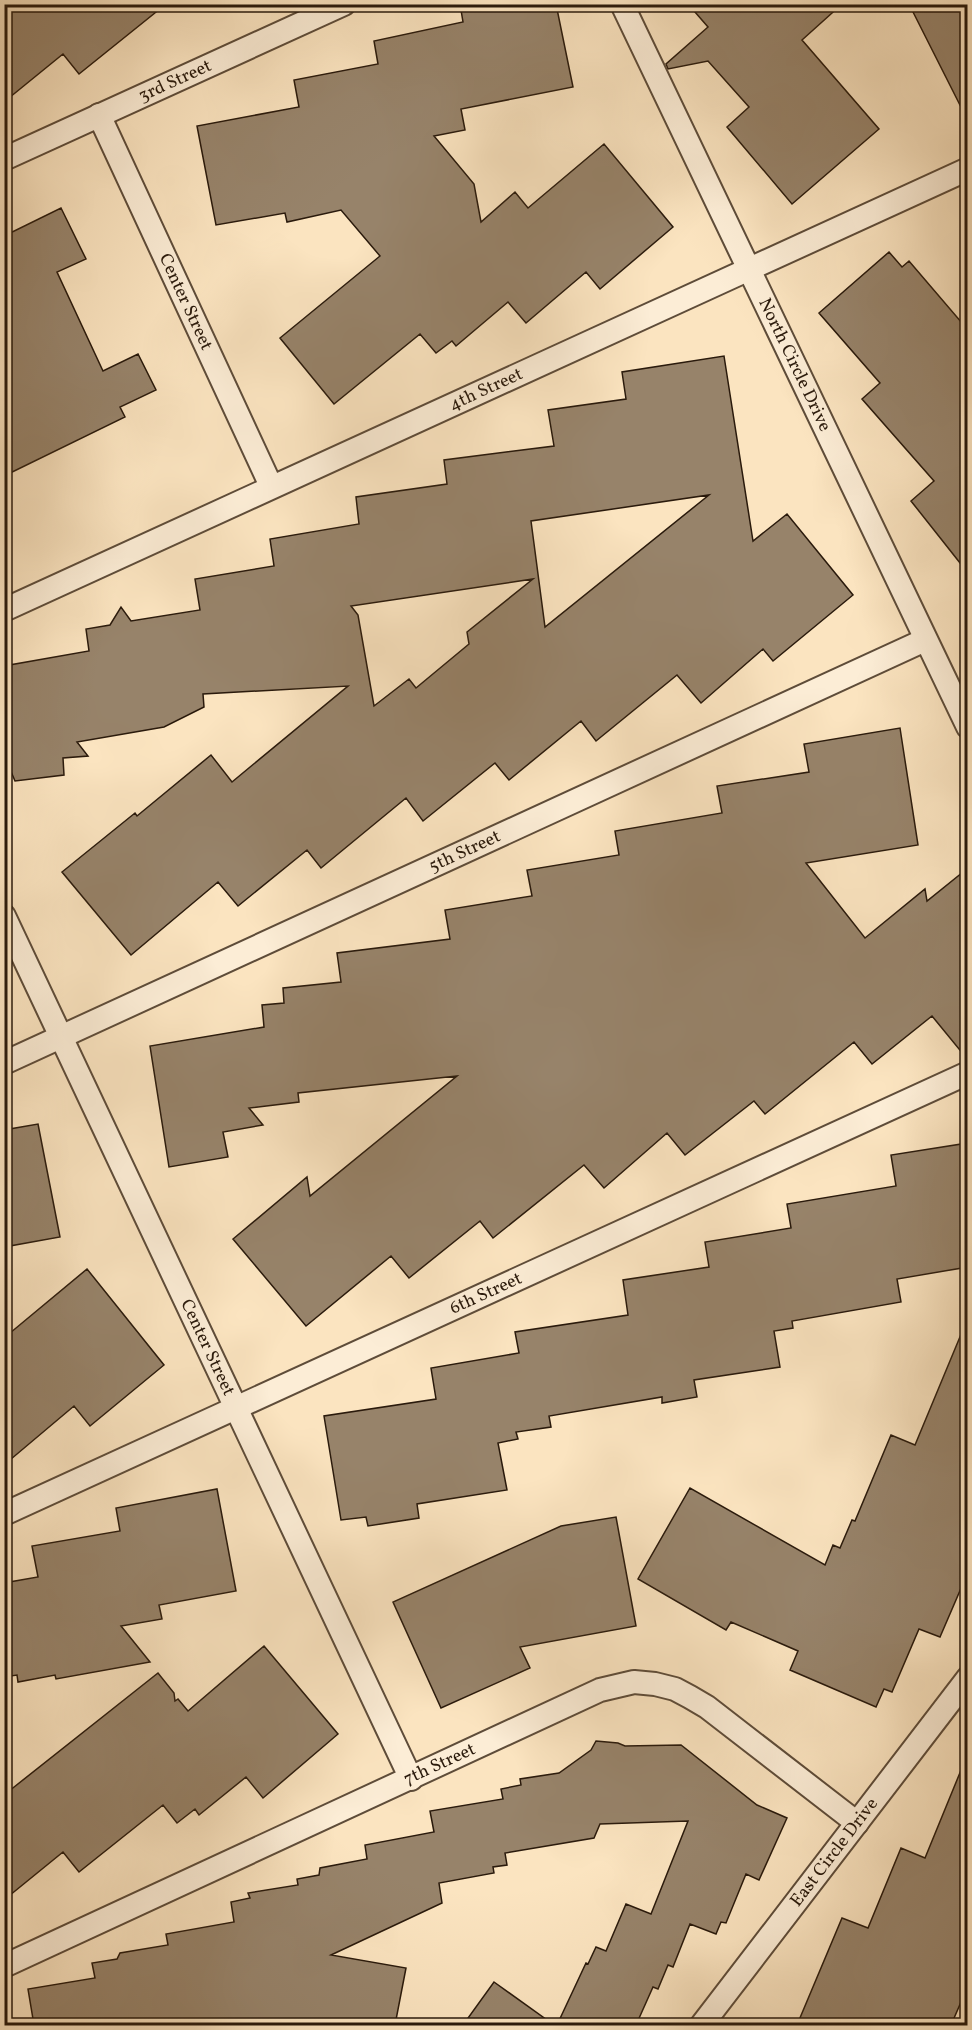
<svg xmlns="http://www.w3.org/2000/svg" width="972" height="2030" font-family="Vollkorn,serif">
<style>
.building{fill:#97836a;stroke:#2a1a0c;stroke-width:1.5;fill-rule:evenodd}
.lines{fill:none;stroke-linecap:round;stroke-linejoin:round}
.lane-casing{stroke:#5e4c39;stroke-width:26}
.lane{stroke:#fcedd6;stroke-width:22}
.labels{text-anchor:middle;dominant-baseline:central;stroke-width:6;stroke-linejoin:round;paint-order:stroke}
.street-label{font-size:18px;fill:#2a1a0c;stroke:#fcedd6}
</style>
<rect width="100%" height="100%" fill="#fbe4c0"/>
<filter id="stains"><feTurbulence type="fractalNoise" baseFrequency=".00333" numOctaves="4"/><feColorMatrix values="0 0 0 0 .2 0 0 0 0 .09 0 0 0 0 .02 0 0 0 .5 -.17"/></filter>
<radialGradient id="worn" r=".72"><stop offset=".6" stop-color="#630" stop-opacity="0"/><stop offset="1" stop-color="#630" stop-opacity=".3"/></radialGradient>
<path class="building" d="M 4,4 L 166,4 L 79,74 L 63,54 L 4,102 Z
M 460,4 L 556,4 L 573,87 L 461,109 L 465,130 L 434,136 L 474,184 L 481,222 L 515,192 L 528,208 L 604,144 L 673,227 L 600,289 L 586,272 L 526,323 L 508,302 L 456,346 L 452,341 L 436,353 L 420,334 L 334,404 L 280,338 L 380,256 L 341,210 L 287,222 L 285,213 L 216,225 L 197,126 L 299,107 L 294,80 L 378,64 L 374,41 L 463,22 Z
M 688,4 L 842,4 L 802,40 L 879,129 L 792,204 L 727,127 L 749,107 L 708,61 L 668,69 L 666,64 L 708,27 Z
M 909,4 L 968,4 L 968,121 Z
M 61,208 L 86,259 L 57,272 L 103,371 L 138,354 L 156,390 L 120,407 L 125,417 L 4,476 L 4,236 Z
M 889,252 L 902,267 L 909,261 L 968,330 L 968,573 L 911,501 L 934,481 L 862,399 L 880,383 L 819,313 Z
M 724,356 L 753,541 L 787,514 L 853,595 L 773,661 L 763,649 L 701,703 L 677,675 L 596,741 L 581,721 L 509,780 L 495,763 L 423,821 L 406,798 L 321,868 L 307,850 L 238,906 L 218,882 L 131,955 L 62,872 L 135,813 L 137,816 L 211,755 L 232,782 L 348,686 L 203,694 L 204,707 L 164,727 L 77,742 L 88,756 L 63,758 L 64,775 L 15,781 L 4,755 L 4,666 L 89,651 L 86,629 L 110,625 L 121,607 L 131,621 L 200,610 L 195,579 L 274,566 L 270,539 L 359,524 L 356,497 L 447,484 L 444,460 L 554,446 L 548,410 L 626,399 L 622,372 ZM 709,495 L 545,627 L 531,521 ZM 533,579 L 467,632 L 469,644 L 416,688 L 409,679 L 374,706 L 358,615 L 351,606 Z
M 900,728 L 918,845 L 806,863 L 865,938 L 925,889 L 927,901 L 968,868 L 968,1060 L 932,1016 L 872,1064 L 854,1042 L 765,1114 L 754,1101 L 685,1155 L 667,1133 L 604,1188 L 584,1165 L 493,1238 L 480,1221 L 409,1278 L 391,1256 L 306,1326 L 233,1239 L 307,1177 L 310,1196 L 457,1076 L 298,1093 L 299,1102 L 249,1108 L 263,1125 L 223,1132 L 228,1157 L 169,1167 L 150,1046 L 264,1027 L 262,1005 L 284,1003 L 283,988 L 341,982 L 337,953 L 450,939 L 445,910 L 532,896 L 527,870 L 619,855 L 615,831 L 722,813 L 717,786 L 809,772 L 804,744 Z
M 38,1124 L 60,1237 L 4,1247 L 4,1130 Z
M 968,1143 L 968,1267 L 897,1279 L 901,1302 L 792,1321 L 793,1328 L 774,1331 L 780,1367 L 694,1380 L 697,1397 L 662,1403 L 662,1397 L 549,1416 L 551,1427 L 516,1432 L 518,1439 L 498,1443 L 507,1490 L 417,1504 L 419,1518 L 368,1526 L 366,1517 L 341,1520 L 324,1416 L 436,1399 L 431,1368 L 519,1353 L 515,1332 L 628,1315 L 623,1280 L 709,1267 L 705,1242 L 791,1228 L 787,1204 L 896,1186 L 891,1155 Z
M 87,1269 L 164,1365 L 90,1426 L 74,1406 L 4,1465 L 4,1338 Z
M 967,1320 L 968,1572 L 940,1637 L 919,1629 L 892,1692 L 884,1689 L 876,1707 L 790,1670 L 798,1651 L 731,1622 L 726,1630 L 638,1579 L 690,1488 L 825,1565 L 833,1545 L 840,1548 L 852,1520 L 855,1521 L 891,1435 L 915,1445 Z
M 217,1489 L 236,1591 L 159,1605 L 162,1619 L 121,1626 L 150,1662 L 56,1679 L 55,1675 L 18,1682 L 17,1675 L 4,1677 L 4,1583 L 38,1577 L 32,1546 L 120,1531 L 116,1508 Z
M 616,1517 L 636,1626 L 520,1647 L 530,1668 L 441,1708 L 393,1602 L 561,1526 Z
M 264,1646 L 338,1734 L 263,1798 L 246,1777 L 199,1815 L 195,1809 L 177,1823 L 163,1805 L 79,1872 L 63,1852 L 4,1900 L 4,1795 L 158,1673 L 174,1693 L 175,1701 L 178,1699 L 188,1711 Z
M 596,1741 L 618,1743 L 625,1746 L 681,1745 L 757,1805 L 787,1818 L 759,1880 L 746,1874 L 726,1923 L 721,1922 L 716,1934 L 690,1924 L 673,1967 L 668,1965 L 658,1989 L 653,1987 L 636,2025 L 557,2025 L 586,1963 L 588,1964 L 596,1947 L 606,1951 L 626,1904 L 651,1914 L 688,1821 L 600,1824 L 594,1838 L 505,1853 L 507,1865 L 493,1867 L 494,1873 L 439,1883 L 442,1903 L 331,1955 L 406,1968 L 395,2025 L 34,2025 L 28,1989 L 95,1978 L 92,1963 L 117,1959 L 120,1953 L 168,1945 L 166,1934 L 234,1922 L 231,1902 L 250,1898 L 248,1893 L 298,1885 L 297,1879 L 319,1875 L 320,1868 L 367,1859 L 365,1845 L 434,1832 L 430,1811 L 503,1799 L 501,1789 L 521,1785 L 520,1779 L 559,1773 L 591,1750 Z
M 966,1758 L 968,1986 L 951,2025 L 797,2025 L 842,1918 L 868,1928 L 901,1848 L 925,1858 Z
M 494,1982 L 554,2025 L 463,2025 Z"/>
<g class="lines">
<g class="lane-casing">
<g id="lane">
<path id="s1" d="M 622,4 L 968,727"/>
<path id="s2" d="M 99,115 L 271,486"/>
<path id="s3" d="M 4,159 L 344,4"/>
<path id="s4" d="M 4,610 L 968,169"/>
<path id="s5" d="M 4,916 L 411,1779"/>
<path id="s6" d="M 4,1063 L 925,640"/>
<path id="s7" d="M 4,1514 L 968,1073"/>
<path id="s8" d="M 4,1966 L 600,1690 L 634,1682 L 655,1684 L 675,1689 L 690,1697 L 707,1707 L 857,1823"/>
<path id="s9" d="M 701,2026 L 968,1678"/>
</g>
</g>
<use href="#lane" class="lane"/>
</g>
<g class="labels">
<g class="street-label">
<text stroke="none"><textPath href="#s3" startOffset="188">3rd Street</textPath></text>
<text stroke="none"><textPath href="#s2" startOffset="206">Center Street</textPath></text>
<text stroke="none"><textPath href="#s1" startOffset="400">North Circle Drive</textPath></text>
<text stroke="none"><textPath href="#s4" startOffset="530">4th Street</textPath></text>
<text stroke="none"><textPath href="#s6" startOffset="507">5th Street</textPath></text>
<text stroke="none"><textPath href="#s7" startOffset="530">6th Street</textPath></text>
<text stroke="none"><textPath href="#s5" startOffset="477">Center Street</textPath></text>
<text stroke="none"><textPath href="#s8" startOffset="480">7th Street</textPath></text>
<text stroke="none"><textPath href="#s9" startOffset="219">East Circle Drive</textPath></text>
</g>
</g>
<rect width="972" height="2030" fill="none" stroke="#fbe4c0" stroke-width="24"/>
<rect x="6" y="6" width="960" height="2018" fill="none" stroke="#2a1a0c" stroke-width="3"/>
<rect x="12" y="12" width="948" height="2006" fill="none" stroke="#2a1a0c" stroke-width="1.5"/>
<rect width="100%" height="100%" filter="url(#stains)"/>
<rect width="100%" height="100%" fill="url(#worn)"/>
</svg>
